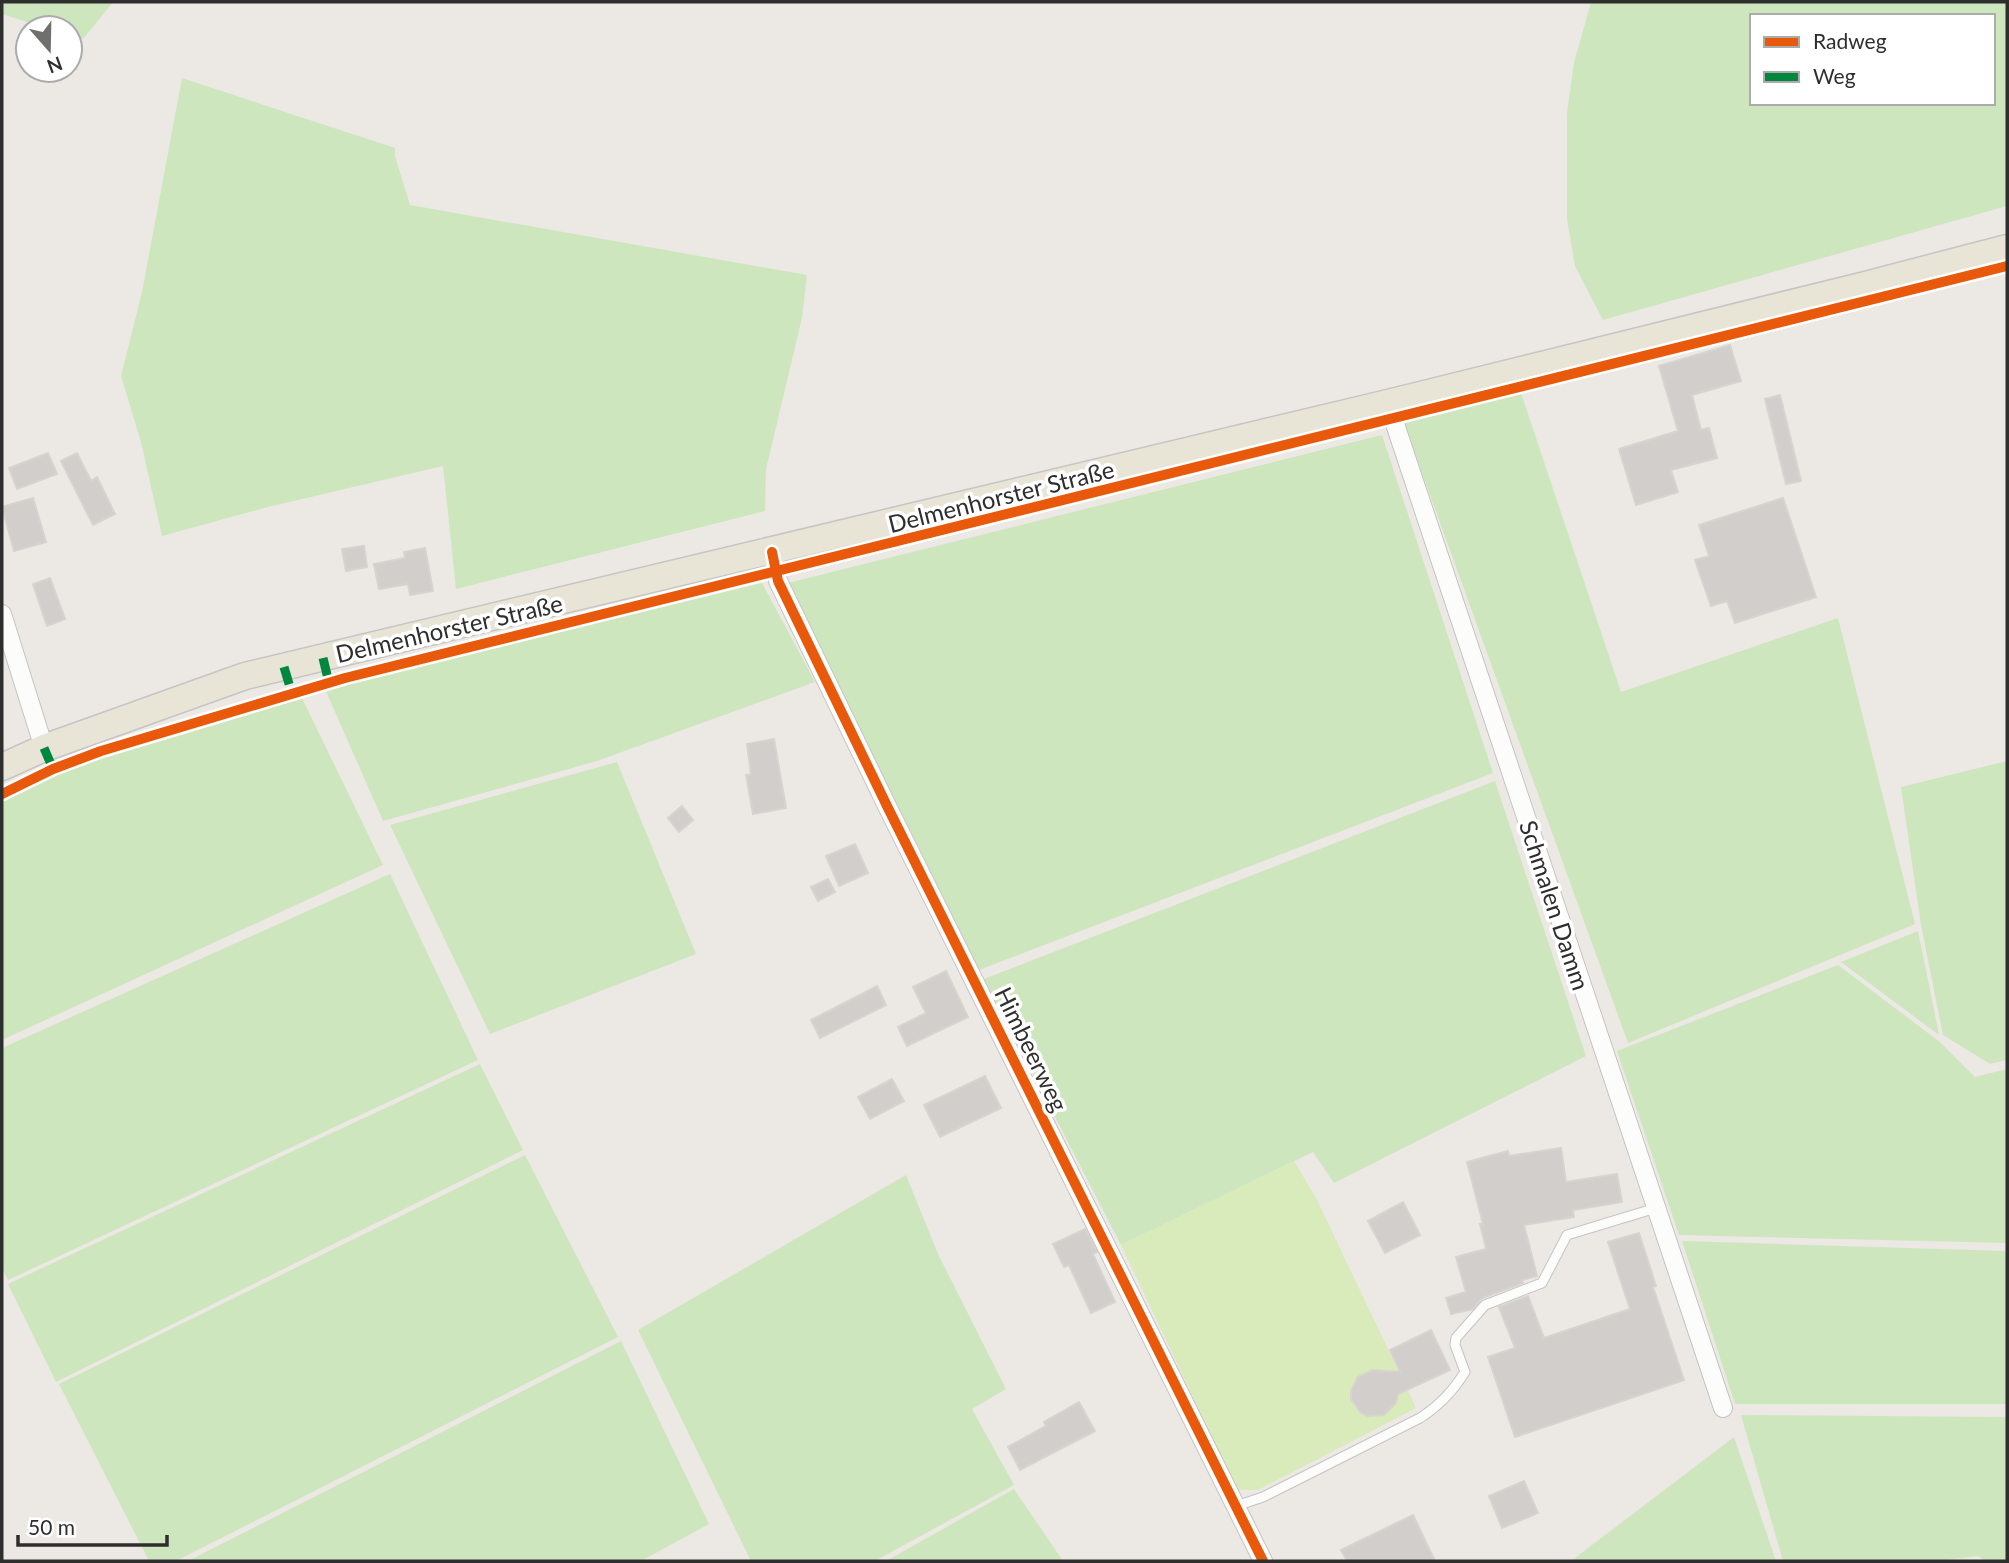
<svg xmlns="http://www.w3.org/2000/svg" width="2009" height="1563" font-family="Lato,sans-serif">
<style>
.green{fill:#cee6be;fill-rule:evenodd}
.pitch{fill:#d9eabb}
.building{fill:#d1cecb;stroke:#d7d4d0;stroke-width:2}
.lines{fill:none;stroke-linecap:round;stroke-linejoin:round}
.lane-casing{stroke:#c5c4c5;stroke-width:11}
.street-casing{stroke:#c5c4c5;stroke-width:20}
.primary-casing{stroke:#c6c5c4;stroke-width:29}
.lane{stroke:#fcfcfb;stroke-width:9}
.street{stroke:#fcfcfb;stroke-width:18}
.primary{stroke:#e8e4d6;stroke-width:26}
.quiet{stroke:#00873e;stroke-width:9;stroke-dasharray:18 9;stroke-linecap:butt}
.cycleway-casing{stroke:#fff;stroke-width:15}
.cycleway{stroke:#e8590c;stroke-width:10}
.labels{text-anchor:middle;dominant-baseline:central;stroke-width:7;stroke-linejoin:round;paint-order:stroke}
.street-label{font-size:24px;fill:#2e2e2e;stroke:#fff}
</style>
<rect width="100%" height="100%" fill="#ece8e4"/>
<path class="green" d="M 2,2 L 113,2 L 83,39 L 70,35 L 70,28 L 46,28 L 2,14 Z
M 1591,2 L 2007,2 L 2007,206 L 1603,320 L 1575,266 L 1567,219 L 1567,113 L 1574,63 ZM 1752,16 L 1993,16 L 1993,103 L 1752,103 Z
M 182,78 L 395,148 L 395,156 L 410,205 L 807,275 L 802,318 L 766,469 L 765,511 L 456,589 L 443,466 L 268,507 L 162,536 L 141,442 L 121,376 L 142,292 Z
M 1521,393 L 1621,692 L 1838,618 L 1915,924 L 1628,1043 L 1404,423 Z
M 1382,435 L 1493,773 L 979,970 L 788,583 Z
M 762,583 L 815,682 L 597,761 L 383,821 L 325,689 Z
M 299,692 L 383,865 L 2,1040 L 2,797 L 51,772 Z
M 2007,761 L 2007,1060 L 1990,1064 L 1943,1035 L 1921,925 L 1901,787 Z
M 617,762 L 696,954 L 490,1034 L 390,825 Z
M 1495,781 L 1586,1056 L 1334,1183 L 1313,1152 L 1121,1245 L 984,979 Z
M 390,874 L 478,1060 L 8,1280 L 2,1268 L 2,1048 Z
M 1918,931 L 1939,1035 L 1841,962 Z
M 1838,965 L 1940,1042 L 1975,1077 L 2007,1069 L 2007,1243 L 1679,1235 L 1617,1051 Z
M 480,1064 L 523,1150 L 56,1382 L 8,1284 Z
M 525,1155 L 618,1337 L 176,1561 L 149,1561 L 59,1384 Z
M 906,1175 L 938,1254 L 1006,1389 L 972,1409 L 1014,1485 L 875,1561 L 751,1561 L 638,1330 Z
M 1682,1241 L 2007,1251 L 2007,1404 L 1735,1404 Z
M 621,1341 L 709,1524 L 641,1561 L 188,1561 Z
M 1741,1415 L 2007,1417 L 2007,1561 L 1985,1561 L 1978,1556 L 1937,1561 L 1783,1561 Z
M 1734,1437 L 1776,1561 L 1571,1561 Z
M 1014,1489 L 1063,1561 L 886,1561 Z"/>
<path class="pitch" d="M 1294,1161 L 1317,1200 L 1416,1408 L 1258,1490 L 1237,1490 L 1121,1245 Z"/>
<path class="building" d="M 1730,345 L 1741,381 L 1692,395 L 1701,430 L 1709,428 L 1717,458 L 1671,470 L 1678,492 L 1636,505 L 1619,449 L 1678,431 L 1659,366 Z
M 1780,395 L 1801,481 L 1786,484 L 1765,399 Z
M 48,453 L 57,474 L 17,489 L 9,468 Z
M 77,453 L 91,481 L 97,477 L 115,514 L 93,525 L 61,461 Z
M 33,498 L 46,542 L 14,551 L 2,507 Z
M 1783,498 L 1816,597 L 1735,623 L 1727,601 L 1711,606 L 1695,560 L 1709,556 L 1699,525 Z
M 364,546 L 367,567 L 346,571 L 342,549 Z
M 425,548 L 433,591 L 410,595 L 408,584 L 379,589 L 374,564 L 405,558 L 404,552 Z
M 50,578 L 65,619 L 47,626 L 33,584 Z
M 774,739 L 786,808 L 753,814 L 746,775 L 751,774 L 747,744 Z
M 682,806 L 693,820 L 679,832 L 668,818 Z
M 855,844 L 868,873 L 839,886 L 826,856 Z
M 828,879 L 835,892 L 818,901 L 811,887 Z
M 946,971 L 968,1017 L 907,1046 L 898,1027 L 926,1013 L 913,987 Z
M 877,986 L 886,1005 L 820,1038 L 811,1020 Z
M 985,1076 L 1001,1108 L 940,1137 L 924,1105 Z
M 892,1079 L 904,1101 L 870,1119 L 858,1097 Z
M 1561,1148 L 1566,1182 L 1617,1174 L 1622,1202 L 1573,1210 L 1574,1217 L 1524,1225 L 1537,1276 L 1522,1280 L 1523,1283 L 1482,1298 L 1473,1309 L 1451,1314 L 1446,1298 L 1466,1292 L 1456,1257 L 1486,1249 L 1480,1224 L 1483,1224 L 1467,1162 L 1508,1151 L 1509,1156 Z
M 1403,1202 L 1420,1235 L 1385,1253 L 1368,1221 Z
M 1085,1229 L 1097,1252 L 1093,1254 L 1115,1302 L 1091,1313 L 1069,1265 L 1064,1267 L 1053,1244 Z
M 1639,1233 L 1656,1286 L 1653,1287 L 1684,1380 L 1515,1437 L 1488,1357 L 1515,1348 L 1499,1307 L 1528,1296 L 1544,1338 L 1630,1309 L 1608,1242 Z
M 1431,1330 L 1450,1370 L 1398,1394 L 1396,1403 L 1384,1415 L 1368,1416 L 1361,1413 L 1351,1399 L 1351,1391 L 1358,1377 L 1372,1370 L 1400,1372 L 1390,1350 Z
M 1079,1402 L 1095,1431 L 1020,1470 L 1008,1447 L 1046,1426 L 1044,1422 Z
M 1524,1481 L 1538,1513 L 1502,1528 L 1489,1496 Z
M 1413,1515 L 1435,1561 L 1347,1561 L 1341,1550 Z"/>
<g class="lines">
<g class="lane-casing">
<path id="lane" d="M 1236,1506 L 1263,1497 L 1420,1418 C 1440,1405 1452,1392 1465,1372 L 1455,1345 L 1456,1338 L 1485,1305 L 1542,1283 L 1567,1235 L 1656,1208"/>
</g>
<g class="street-casing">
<path id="street" d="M 1388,403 L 1723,1408
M 772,552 L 778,581 L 888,808 L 1263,1561
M 2,614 L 44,748"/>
</g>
<g class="primary-casing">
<path id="primary" d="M 2,767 L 44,748 L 245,676 L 1388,403 L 1865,285 L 2007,248"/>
</g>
<use href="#lane" class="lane"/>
<use href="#street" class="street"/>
<use href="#primary" class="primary"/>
<path class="quiet" d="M 323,658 L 329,683
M 284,667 L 292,694
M 44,748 L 53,769"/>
<g class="cycleway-casing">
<path id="cycleway" d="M 772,552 L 778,581 L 888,808 L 1263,1561
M 2,794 L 53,769 L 101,751 L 345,678 L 2007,266"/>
</g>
<use href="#cycleway" class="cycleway"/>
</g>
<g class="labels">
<g class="street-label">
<text transform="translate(1001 496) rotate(-14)">Delmenhorster Straße</text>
<text transform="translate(449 628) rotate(-13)">Delmenhorster Straße</text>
<text transform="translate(1555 905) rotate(72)">Schmalen Damm</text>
<text transform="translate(1032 1049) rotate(64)">Himbeerweg</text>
</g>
</g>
<rect width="2009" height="1563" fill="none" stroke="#2e2e2e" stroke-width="7"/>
<rect x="1750" y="14" width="245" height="91" fill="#ffffff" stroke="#ababab" stroke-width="2"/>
<rect x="1764" y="37" width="35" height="10" fill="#e8590c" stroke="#ababab" stroke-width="2"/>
<text x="1813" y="49" font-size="21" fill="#2e2e2e">Radweg</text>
<rect x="1764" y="72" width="35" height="10" fill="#00873e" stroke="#ababab" stroke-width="2"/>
<text x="1813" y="84" font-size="21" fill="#2e2e2e">Weg</text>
<g transform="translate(49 49) rotate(160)"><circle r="33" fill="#ffffff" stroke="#ababab" stroke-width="2"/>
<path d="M0-5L12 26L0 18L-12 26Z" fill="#706f6e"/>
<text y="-10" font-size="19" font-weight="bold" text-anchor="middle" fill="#2e2e2e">N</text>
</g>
<path d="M18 1535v10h149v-10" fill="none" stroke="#2e2e2e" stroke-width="3.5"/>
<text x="28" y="1535" font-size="21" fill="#2e2e2e" stroke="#ffffff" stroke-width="5" paint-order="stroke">50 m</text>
</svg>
